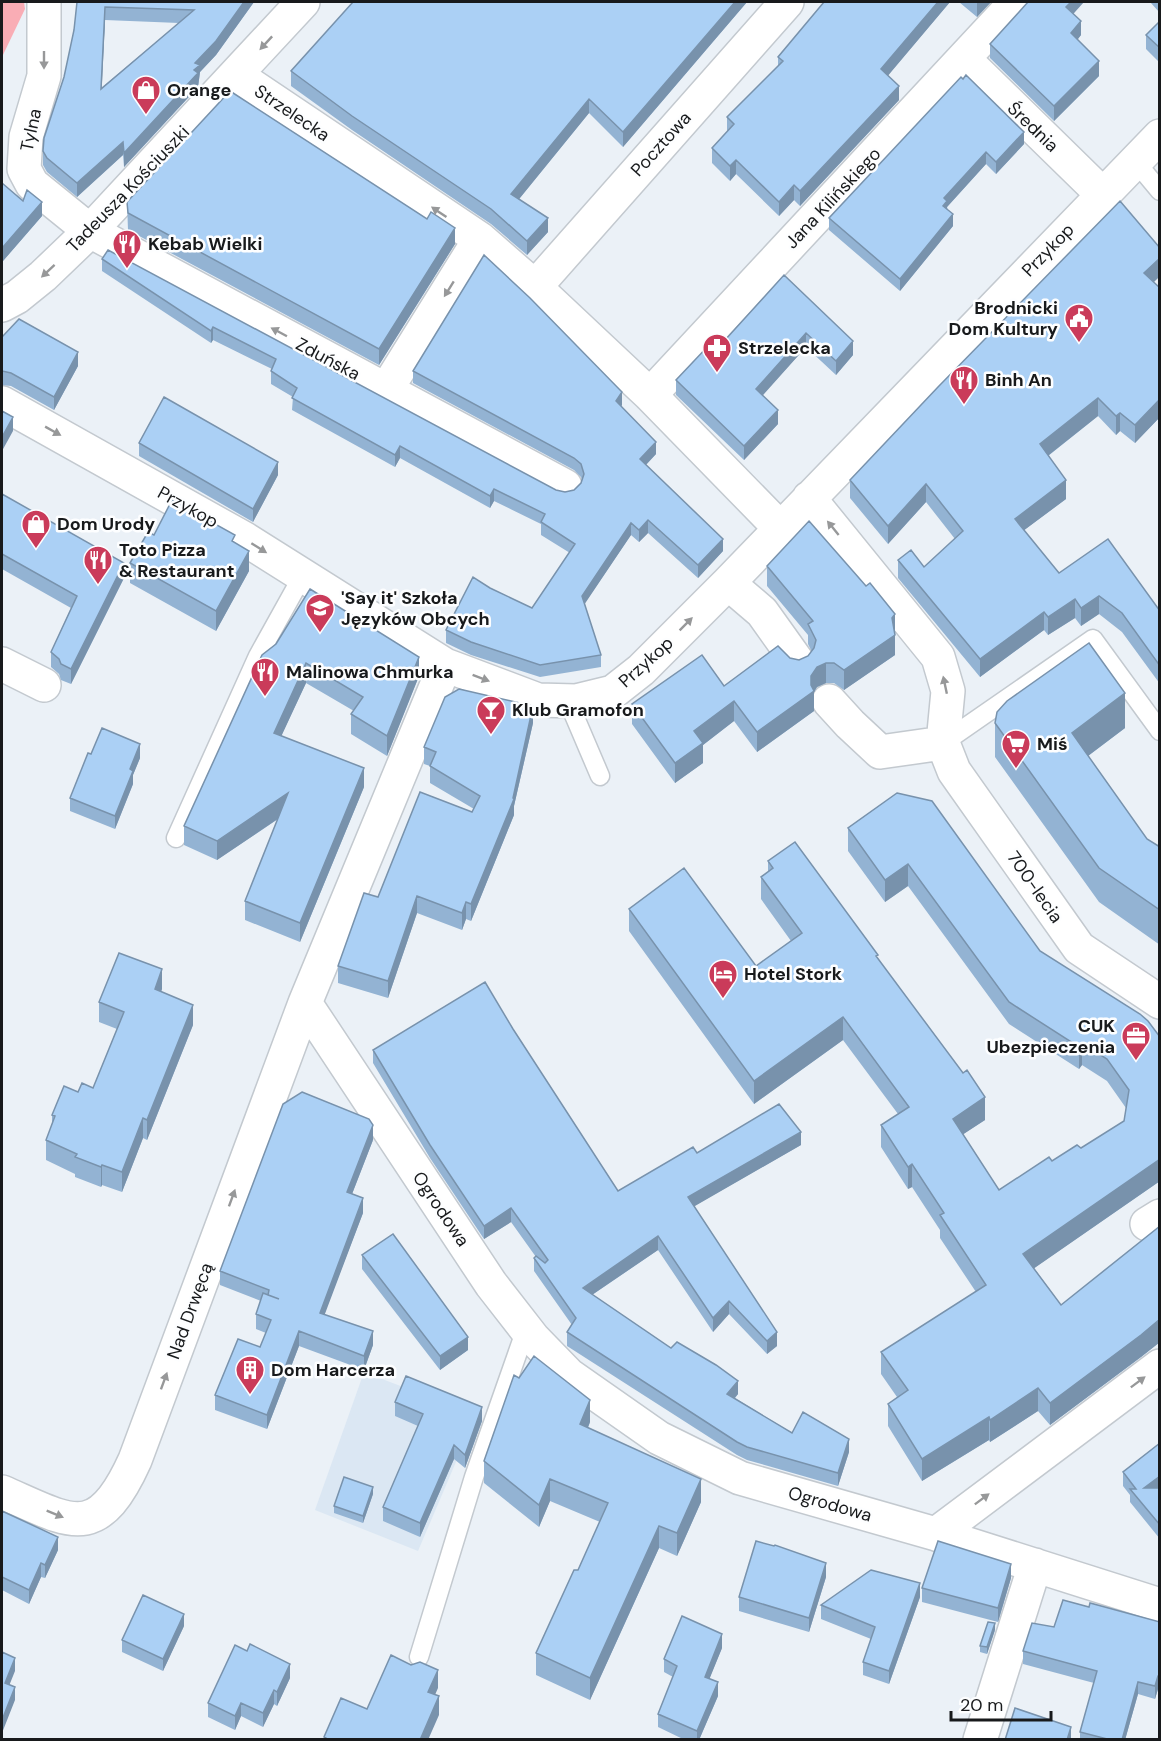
<svg xmlns="http://www.w3.org/2000/svg" width="1161" height="1741" font-family="'DM Sans',sans-serif">
<style>
.built{fill:#dbe7f3}
.green{fill:#f9adb5}
.lines{fill:none;stroke-linecap:round;stroke-linejoin:round}
.service-casing{stroke:#c3c9cf;stroke-width:21}
.minor-casing{stroke:#c3c9cf;stroke-width:36}
.service{stroke:#fff;stroke-width:18}
.minor{stroke:#fff;stroke-width:33}
.wall{fill:#93b3d3;fill-rule:evenodd}
.shaded-wall{fill:#7892ac}
.building{fill:#abd0f5;stroke:#7892ac;stroke-width:1.5;fill-rule:evenodd}
.oneway{fill:#979899}
.labels{text-anchor:middle;dominant-baseline:central;stroke-width:5;stroke-linejoin:round;paint-order:stroke}
.poi-label{font-size:18px;font-weight:bold;fill:#181a1c;stroke:#fdfeff;text-anchor:start}
.street-label{font-size:18px;fill:#181a1c;stroke:#fdfeff}
</style>
<rect width="100%" height="100%" fill="#ebf1f7"/>
<path class="built" d="M 364,1372 L 476,1415 L 418,1551 L 315,1510 Z"/>
<path class="green" d="M 2,2 L 24,2 L 25,9 L 2,57 Z"/>
<g class="lines">
<g class="service-casing">
<path id="service" d="M 1135,161 L 1160,191
M 568,701 L 600,776
M 943,743 L 1093,639 L 1160,731
M 176,838 L 258,656 L 303,575
M 419,1657 L 474,1477 L 526,1329"/>
</g>
<g class="minor-casing">
<path id="minor" d="M 44,2 L 44,76 L 26,137 L 24,169 L 32,184 L 90,231 L 565,486
M 964,59 L 1102,194
M 236,75 L 480,239 L 535,287 L 650,395 L 780,528
M 535,287 L 787,2
M 2,305 L 17,297 L 43,276 L 90,231 L 303,2
M 386,390 L 480,239
M 650,395 L 1016,2
M 2,403 L 245,539 L 445,665 L 538,700 L 576,701 L 613,692 L 641,670 L 728,583 L 1160,136
M 809,498 L 938,657 L 948,691 L 943,743 L 954,771 L 1079,948 L 1160,1002
M 728,583 L 762,612 L 797,661
M 2,664 L 44,685
M 445,665 L 305,1003 L 491,1284 L 533,1338 L 569,1375 L 659,1438 L 740,1478 L 936,1534 L 1160,1605
M 829,701 L 850,724 L 880,752 L 943,743
M 1147,1224 L 1160,1216
M 2,1492 C 71,1522 97,1544 135,1460 L 305,1003
M 936,1534 L 1160,1366
M 980,1740 L 1035,1565"/>
</g>
<use href="#service" class="service"/>
<use href="#minor" class="minor"/>
</g>
<path class="wall" d="M 77,2 L 254,2 L 216,55 L 200,72 L 198,87 L 124,167 L 123,155 L 77,197 L 47,172 L 43,165 L 43,151 L 64,77 L 74,30 ZM 105,20 L 179,23 L 101,88 Z
M 747,2 L 623,147 L 589,113 L 519,199 L 548,232 L 527,255 L 491,224 L 352,130 L 291,86 L 291,71 Z
M 824,2 L 950,2 L 888,75 L 899,100 L 800,206 L 794,200 L 779,216 L 736,174 L 730,181 L 712,163 L 712,148 L 727,132 L 727,117 L 778,67 L 778,57 Z
M 959,2 L 991,2 L 977,17 Z
M 1150,2 L 1160,2 L 1160,13 Z
M 1073,14 L 1081,35 L 1077,40 L 1099,76 L 1054,121 L 990,58 L 990,44 Z
M 1160,21 L 1160,63 L 1146,49 L 1146,35 Z
M 963,79 L 1024,144 L 996,174 L 986,164 L 947,207 L 953,226 L 900,291 L 829,230 L 829,218 Z
M 2,183 L 42,216 L 3,261 L 2,260 Z
M 127,202 L 455,244 L 379,365 L 128,230 Z
M 1160,248 L 1160,276 L 1153,282 L 1160,288 L 1160,417 L 1135,443 L 1120,431 L 1116,435 L 1098,416 L 1048,456 L 1066,499 L 1024,530 L 1059,573 L 1160,611 L 1160,684 L 1122,632 L 1099,614 L 1081,626 L 1075,618 L 1048,635 L 1044,630 L 980,677 L 898,578 L 898,560 L 924,567 L 955,539 L 926,502 L 888,544 L 850,498 L 850,480 Z
M 102,259 L 556,490 L 565,492 L 574,490 L 581,483 L 582,480 L 581,477 L 574,470 L 413,383 L 413,371 L 622,405 L 621,406 L 656,454 L 646,465 L 723,551 L 698,578 L 648,533 L 639,542 L 631,535 L 584,604 L 601,655 L 601,667 L 540,677 L 471,655 L 446,643 L 446,630 L 490,588 L 532,608 L 570,553 L 541,535 L 541,524 L 494,501 L 490,508 L 400,458 L 395,467 L 292,410 L 293,397 L 271,384 L 271,371 L 272,369 L 213,340 L 211,343 L 102,271 Z
M 784,275 L 853,355 L 836,375 L 806,347 L 762,395 L 778,424 L 744,460 L 676,395 L 676,380 L 716,350 Z
M 2,337 L 78,366 L 54,410 L 11,386 L 2,385 Z
M 139,443 L 278,475 L 253,522 L 139,456 Z
M 2,494 L 124,578 L 71,684 L 61,680 L 59,674 L 51,667 L 51,652 L 71,608 L 2,569 Z
M 154,535 L 235,543 L 249,571 L 216,631 L 130,583 L 130,563 Z
M 767,566 L 866,586 L 895,614 L 895,655 L 844,690 L 834,683 L 826,683 L 817,687 L 814,692 L 814,711 L 757,752 L 734,721 L 703,745 L 703,763 L 675,783 L 632,724 L 632,704 L 724,686 L 790,658 L 799,660 L 808,656 L 812,652 L 808,644 L 808,635 L 767,586 Z
M 262,655 L 419,676 L 387,756 L 351,734 L 351,714 L 354,711 L 306,683 L 281,736 L 364,787 L 300,942 L 245,920 L 245,901 L 278,819 L 217,860 L 184,845 L 184,826 Z
M 533,723 L 514,806 L 514,815 L 471,921 L 466,919 L 462,930 L 417,913 L 388,998 L 338,983 L 338,966 L 378,897 L 472,812 L 474,809 L 430,783 L 430,766 L 424,764 L 424,747 Z
M 995,723 L 1125,728 L 1088,756 L 1147,839 L 1160,847 L 1160,945 L 1099,902 L 995,757 Z
M 91,754 L 140,758 L 133,775 L 133,784 L 115,829 L 70,811 L 70,798 Z
M 897,793 L 1040,951 L 1160,1037 L 1160,1181 L 1034,1268 L 1061,1305 L 1160,1226 L 1160,1342 L 1141,1357 L 1050,1425 L 1038,1411 L 990,1442 L 989,1440 L 922,1481 L 888,1426 L 888,1404 L 897,1397 L 881,1374 L 881,1352 L 976,1292 L 940,1238 L 940,1230 L 912,1187 L 908,1189 L 881,1147 L 881,1125 L 898,1114 L 843,1040 L 754,1104 L 629,931 L 629,909 L 756,966 L 791,941 L 761,899 L 761,877 L 768,872 L 768,861 L 878,958 L 985,1120 L 963,1134 L 999,1190 L 1052,1161 L 1081,1148 L 1124,1121 L 1126,1108 L 1107,1081 L 1082,1065 L 1079,1069 L 1009,1024 L 908,886 L 885,902 L 848,851 L 848,828 Z
M 162,989 L 161,991 L 193,1025 L 147,1140 L 143,1138 L 122,1192 L 102,1185 L 101,1187 L 75,1177 L 75,1174 L 46,1160 L 46,1140 L 52,1125 L 52,1115 L 78,1092 L 93,1088 L 117,1029 L 99,1022 L 99,1002 Z
M 513,1029 L 618,1191 L 697,1153 L 801,1145 L 694,1206 L 777,1346 L 767,1354 L 729,1314 L 713,1332 L 658,1250 L 592,1295 L 738,1394 L 735,1398 L 792,1433 L 849,1452 L 838,1486 L 747,1460 L 737,1455 L 567,1346 L 567,1332 L 572,1325 L 534,1271 L 534,1258 L 536,1257 L 511,1222 L 484,1239 L 430,1158 L 373,1063 L 373,1050 Z
M 373,1140 L 352,1194 L 363,1213 L 324,1314 L 373,1345 L 364,1370 L 299,1346 L 267,1429 L 215,1410 L 215,1395 L 260,1347 L 266,1333 L 256,1329 L 256,1314 L 261,1301 L 220,1285 L 220,1271 Z
M 362,1255 L 468,1350 L 440,1370 L 362,1269 Z
M 395,1402 L 482,1421 L 465,1468 L 454,1459 L 420,1537 L 383,1521 L 383,1507 L 418,1426 L 395,1416 Z
M 590,1422 L 588,1428 L 701,1502 L 677,1556 L 659,1548 L 590,1700 L 536,1675 L 536,1653 L 578,1570 L 600,1522 L 550,1501 L 539,1527 L 484,1483 L 484,1461 Z
M 1160,1443 L 1160,1539 L 1130,1502 L 1130,1495 L 1123,1486 L 1123,1472 Z
M 373,1494 L 363,1523 L 334,1513 L 334,1506 Z
M 2,1511 L 58,1550 L 45,1578 L 41,1577 L 29,1604 L 2,1590 Z
M 774,1546 L 826,1577 L 809,1632 L 739,1611 L 739,1597 Z
M 1011,1578 L 998,1622 L 922,1602 L 922,1588 Z
M 920,1597 L 889,1684 L 863,1675 L 863,1662 L 871,1639 L 821,1619 L 821,1605 Z
M 1089,1607 L 1160,1622 L 1160,1689 L 1158,1689 L 1155,1699 L 1138,1694 L 1125,1740 L 1080,1740 L 1080,1732 L 1094,1683 L 1023,1664 L 1023,1651 L 1054,1627 Z
M 184,1626 L 163,1671 L 122,1652 L 122,1640 Z
M 995,1630 L 987,1654 L 980,1652 L 980,1646 Z
M 722,1648 L 709,1679 L 718,1696 L 699,1740 L 685,1740 L 658,1727 L 658,1714 L 673,1677 L 664,1672 L 664,1659 Z
M 290,1678 L 277,1706 L 274,1704 L 263,1727 L 241,1716 L 235,1730 L 208,1717 L 208,1703 Z"/>
<path class="shaded-wall" d="M 244,2 L 254,2 L 216,55 L 200,72 L 198,87 L 124,167 L 124,153 Z
M 735,2 L 747,2 L 623,147 L 623,132 Z
M 938,2 L 950,2 L 881,84 L 881,69 Z
M 977,2 L 991,2 L 977,17 Z
M 1071,2 L 1084,2 L 1066,22 L 1066,7 Z
M 105,7 L 105,20 L 101,103 L 101,89 Z
M 1081,21 L 1081,35 L 1071,48 L 1071,33 Z
M 1099,61 L 1099,76 L 1054,121 L 1054,106 Z
M 899,86 L 899,100 L 800,206 L 800,191 Z
M 589,99 L 589,113 L 511,209 L 511,194 Z
M 1024,132 L 1024,144 L 996,174 L 996,162 Z
M 123,142 L 123,155 L 77,197 L 77,183 Z
M 986,152 L 986,164 L 947,207 L 947,213 L 943,217 L 944,198 Z
M 736,160 L 736,174 L 730,181 L 730,166 Z
M 794,185 L 794,200 L 779,216 L 779,202 Z
M 42,202 L 42,216 L 3,261 L 3,247 Z
M 953,214 L 953,226 L 900,291 L 900,279 Z
M 548,218 L 548,232 L 527,255 L 527,241 Z
M 455,228 L 455,244 L 379,365 L 379,349 Z
M 1160,258 L 1160,276 L 1144,292 L 1144,273 Z
M 213,327 L 213,340 L 211,343 L 211,331 Z
M 806,333 L 806,347 L 756,403 L 756,389 Z
M 853,341 L 853,355 L 836,375 L 836,361 Z
M 78,352 L 78,366 L 54,410 L 54,397 Z
M 622,392 L 622,405 L 616,413 L 616,401 Z
M 1098,398 L 1098,416 L 1040,462 L 1040,444 Z
M 1160,399 L 1160,417 L 1135,443 L 1135,425 Z
M 778,410 L 778,424 L 744,460 L 744,446 Z
M 1120,413 L 1120,431 L 1116,435 L 1116,416 Z
M 13,417 L 13,431 L 2,451 L 2,437 Z
M 656,442 L 656,454 L 640,471 L 640,459 Z
M 400,446 L 400,458 L 395,467 L 395,455 Z
M 278,462 L 278,475 L 253,522 L 253,509 Z
M 1066,480 L 1066,499 L 1015,537 L 1015,519 Z
M 926,484 L 926,502 L 888,544 L 888,526 Z
M 494,489 L 494,501 L 490,508 L 490,496 Z
M 648,520 L 648,533 L 639,542 L 639,530 Z
M 631,523 L 631,535 L 582,608 L 582,596 Z
M 723,539 L 723,551 L 698,578 L 698,565 Z
M 249,551 L 249,571 L 216,631 L 216,611 Z
M 124,563 L 124,578 L 71,684 L 71,669 Z
M 1099,596 L 1099,614 L 1081,626 L 1081,608 Z
M 1075,599 L 1075,618 L 1048,635 L 1048,617 Z
M 1044,612 L 1044,630 L 980,677 L 980,659 Z
M 895,614 L 895,634 L 894,636 L 895,635 L 895,655 L 844,690 L 844,670 Z
M 419,657 L 419,676 L 387,756 L 387,736 Z
M 306,663 L 306,683 L 274,752 L 274,733 Z
M 826,663 L 826,683 L 817,687 L 814,692 L 814,711 L 757,752 L 757,732 L 811,676 L 817,667 Z
M 1125,693 L 1125,728 L 1072,768 L 1072,733 Z
M 734,701 L 734,721 L 703,745 L 703,763 L 675,783 L 675,763 L 694,731 Z
M 533,706 L 533,723 L 514,806 L 514,815 L 471,921 L 471,904 L 513,798 Z
M 140,744 L 140,758 L 133,775 L 133,784 L 115,829 L 115,816 L 130,769 Z
M 364,768 L 364,787 L 300,942 L 300,923 Z
M 288,793 L 288,812 L 217,860 L 217,841 Z
M 908,864 L 908,886 L 885,902 L 885,880 Z
M 417,896 L 417,913 L 388,998 L 388,981 Z
M 466,902 L 466,919 L 462,930 L 462,913 Z
M 162,969 L 162,989 L 155,1009 L 155,989 Z
M 193,1005 L 193,1025 L 147,1140 L 147,1120 Z
M 843,1017 L 843,1040 L 754,1104 L 754,1081 Z
M 1082,1043 L 1082,1065 L 1079,1069 L 1079,1047 Z
M 985,1097 L 985,1120 L 953,1141 L 953,1119 Z
M 143,1118 L 143,1138 L 122,1192 L 122,1172 Z
M 373,1125 L 373,1140 L 347,1207 L 347,1192 Z
M 801,1132 L 801,1145 L 688,1210 L 688,1197 Z
M 1160,1159 L 1160,1181 L 1023,1276 L 1023,1254 Z
M 912,1164 L 912,1187 L 908,1189 L 908,1167 Z
M 102,1165 L 102,1185 L 101,1187 L 101,1167 Z
M 363,1198 L 363,1213 L 320,1327 L 320,1313 Z
M 511,1208 L 511,1222 L 484,1239 L 484,1226 Z
M 658,1236 L 658,1250 L 583,1301 L 583,1288 Z
M 729,1301 L 729,1314 L 713,1332 L 713,1318 Z
M 1160,1319 L 1160,1342 L 1141,1357 L 1050,1425 L 1050,1403 Z
M 299,1331 L 299,1346 L 267,1429 L 267,1415 Z
M 373,1331 L 373,1345 L 364,1370 L 364,1356 Z
M 777,1332 L 777,1346 L 767,1354 L 767,1341 Z
M 468,1337 L 468,1350 L 440,1370 L 440,1356 Z
M 738,1381 L 738,1394 L 727,1407 L 727,1394 Z
M 1038,1388 L 1038,1411 L 990,1442 L 990,1420 Z
M 590,1400 L 590,1422 L 580,1446 L 580,1424 Z
M 482,1407 L 482,1421 L 465,1468 L 465,1455 Z
M 989,1417 L 989,1440 L 922,1481 L 922,1459 Z
M 849,1439 L 849,1452 L 838,1486 L 838,1473 Z
M 454,1445 L 454,1459 L 420,1537 L 420,1523 Z
M 1160,1476 L 1160,1489 L 1144,1488 Z
M 550,1479 L 550,1501 L 539,1527 L 539,1505 Z
M 701,1479 L 701,1502 L 677,1556 L 677,1533 Z
M 373,1487 L 373,1494 L 363,1523 L 363,1516 Z
M 659,1526 L 659,1548 L 590,1700 L 590,1678 Z
M 58,1537 L 58,1550 L 45,1578 L 45,1565 Z
M 41,1563 L 41,1577 L 29,1604 L 29,1590 Z
M 826,1563 L 826,1577 L 809,1632 L 809,1618 Z
M 1011,1564 L 1011,1578 L 998,1622 L 998,1608 Z
M 920,1583 L 920,1597 L 889,1684 L 889,1671 Z
M 184,1614 L 184,1626 L 163,1671 L 163,1659 Z
M 995,1623 L 995,1630 L 987,1654 L 987,1647 Z
M 722,1634 L 722,1648 L 705,1690 L 705,1677 Z
M 15,1658 L 15,1671 L 5,1696 L 5,1683 Z
M 290,1664 L 290,1678 L 277,1706 L 277,1692 Z
M 438,1670 L 438,1688 L 428,1711 L 428,1692 Z
M 1158,1676 L 1158,1689 L 1155,1699 L 1155,1686 Z
M 718,1682 L 718,1696 L 699,1740 L 697,1740 L 697,1731 Z
M 1138,1682 L 1138,1694 L 1125,1740 L 1122,1740 Z
M 15,1687 L 15,1700 L 2,1733 L 2,1720 Z
M 274,1690 L 274,1704 L 263,1727 L 263,1713 Z
M 439,1696 L 439,1715 L 428,1740 L 420,1740 Z
M 241,1703 L 241,1716 L 235,1730 L 235,1716 Z
M 1071,1727 L 1071,1740 L 1067,1740 Z"/>
<path class="building" d="M 77,2 L 244,2 L 216,41 L 195,63 L 200,65 L 194,70 L 198,73 L 124,153 L 123,142 L 77,183 L 47,158 L 43,151 L 44,138 L 64,77 L 74,30 ZM 105,7 L 194,10 L 101,89 Z
M 353,2 L 735,2 L 623,132 L 589,99 L 511,194 L 548,218 L 527,241 L 491,209 L 352,116 L 291,71 Z
M 824,2 L 938,2 L 881,69 L 899,86 L 800,191 L 794,185 L 779,202 L 736,160 L 730,166 L 712,148 L 734,124 L 727,117 L 783,61 L 778,57 Z
M 1028,2 L 1071,2 L 1066,7 L 1081,21 L 1071,33 L 1099,61 L 1054,106 L 990,44 Z
M 1160,21 L 1160,48 L 1146,35 Z
M 966,75 L 1024,132 L 996,162 L 986,152 L 944,198 L 947,201 L 943,206 L 953,214 L 900,279 L 829,218 L 961,77 L 963,79 Z
M 230,91 L 427,219 L 431,212 L 455,228 L 379,349 L 128,213 L 127,202 Z
M 2,183 L 23,201 L 27,190 L 42,202 L 3,247 L 2,246 Z
M 1120,201 L 1160,248 L 1160,258 L 1144,273 L 1160,288 L 1160,399 L 1135,425 L 1120,413 L 1116,416 L 1098,398 L 1040,444 L 1066,480 L 1015,519 L 1059,573 L 1108,539 L 1160,611 L 1160,666 L 1122,613 L 1099,596 L 1081,608 L 1075,599 L 1048,617 L 1044,612 L 980,659 L 898,560 L 911,550 L 924,567 L 963,531 L 926,484 L 888,526 L 850,480 L 938,387 Z
M 108,250 L 556,490 L 565,492 L 574,490 L 581,483 L 584,474 L 581,464 L 574,458 L 413,371 L 484,255 L 530,298 L 622,392 L 616,401 L 656,442 L 640,459 L 723,539 L 698,565 L 648,520 L 639,530 L 631,523 L 582,596 L 601,655 L 540,665 L 471,642 L 446,630 L 473,577 L 490,588 L 532,608 L 575,544 L 541,522 L 545,514 L 494,489 L 490,496 L 400,446 L 395,455 L 292,398 L 297,388 L 271,371 L 276,359 L 213,327 L 211,331 L 102,259 Z
M 784,275 L 853,341 L 836,361 L 806,333 L 756,389 L 778,410 L 744,446 L 676,380 L 710,344 L 716,350 Z
M 19,319 L 78,352 L 54,397 L 11,373 L 2,371 L 2,337 Z
M 164,397 L 278,462 L 253,509 L 139,443 Z
M 2,411 L 13,417 L 2,437 Z
M 2,494 L 124,563 L 71,669 L 61,664 L 59,659 L 51,652 L 77,596 L 2,554 Z
M 172,500 L 235,535 L 232,541 L 249,551 L 216,611 L 130,563 L 148,532 L 154,535 Z
M 809,521 L 866,586 L 870,583 L 895,614 L 892,618 L 895,635 L 844,670 L 834,663 L 826,663 L 817,667 L 811,676 L 811,685 L 814,691 L 757,732 L 734,701 L 694,731 L 703,743 L 675,763 L 632,704 L 702,655 L 724,686 L 778,646 L 790,658 L 799,660 L 808,656 L 814,648 L 816,640 L 808,624 L 813,621 L 767,566 Z
M 310,589 L 419,657 L 387,736 L 351,714 L 363,697 L 306,663 L 274,733 L 364,768 L 300,923 L 245,901 L 288,793 L 217,841 L 184,826 L 262,655 L 276,644 Z
M 1089,643 L 1125,693 L 1072,733 L 1147,839 L 1160,847 L 1160,910 L 1099,868 L 995,723 L 997,712 L 1007,701 Z
M 459,689 L 533,706 L 513,798 L 514,799 L 471,904 L 466,902 L 462,913 L 417,896 L 388,981 L 338,966 L 364,893 L 378,897 L 420,792 L 472,812 L 480,796 L 430,766 L 436,752 L 424,747 L 445,697 Z
M 102,728 L 140,744 L 130,769 L 133,771 L 115,816 L 70,798 L 88,753 L 91,754 Z
M 897,793 L 932,801 L 1040,951 L 1140,1014 L 1148,1021 L 1160,1037 L 1160,1159 L 1023,1254 L 1061,1305 L 1160,1226 L 1160,1319 L 1141,1335 L 1050,1403 L 1038,1388 L 990,1420 L 989,1417 L 922,1459 L 888,1404 L 908,1390 L 881,1352 L 986,1285 L 940,1215 L 944,1213 L 912,1164 L 908,1167 L 881,1125 L 909,1107 L 843,1017 L 754,1081 L 629,909 L 684,868 L 756,966 L 802,933 L 761,877 L 773,868 L 768,861 L 795,842 L 878,955 L 876,956 L 963,1073 L 967,1070 L 985,1097 L 953,1119 L 999,1190 L 1049,1157 L 1052,1161 L 1077,1145 L 1081,1148 L 1124,1121 L 1129,1090 L 1107,1059 L 1082,1043 L 1079,1047 L 1009,1002 L 908,864 L 885,880 L 848,828 Z
M 119,953 L 162,969 L 155,989 L 193,1005 L 147,1120 L 143,1118 L 122,1172 L 102,1165 L 101,1167 L 75,1157 L 77,1154 L 46,1140 L 55,1116 L 52,1115 L 64,1086 L 78,1092 L 82,1083 L 93,1088 L 124,1012 L 99,1002 Z
M 485,982 L 513,1029 L 618,1191 L 693,1147 L 697,1153 L 779,1104 L 801,1132 L 688,1197 L 777,1332 L 767,1341 L 729,1301 L 713,1318 L 658,1236 L 583,1288 L 671,1348 L 677,1342 L 716,1365 L 738,1381 L 727,1394 L 792,1433 L 803,1412 L 849,1439 L 838,1473 L 747,1447 L 737,1442 L 567,1332 L 576,1318 L 534,1258 L 536,1256 L 545,1263 L 548,1260 L 511,1208 L 484,1226 L 430,1145 L 373,1050 Z
M 302,1092 L 369,1119 L 373,1125 L 347,1192 L 363,1198 L 320,1313 L 373,1331 L 364,1356 L 299,1331 L 267,1415 L 215,1395 L 238,1339 L 260,1347 L 271,1320 L 256,1314 L 263,1293 L 279,1299 L 268,1295 L 269,1290 L 220,1271 L 283,1104 Z
M 393,1234 L 468,1337 L 440,1356 L 362,1255 Z
M 534,1356 L 590,1400 L 580,1424 L 701,1479 L 677,1533 L 659,1526 L 590,1678 L 536,1653 L 574,1570 L 578,1570 L 608,1503 L 550,1479 L 539,1505 L 484,1461 L 514,1375 L 519,1378 Z
M 406,1376 L 482,1407 L 465,1455 L 454,1445 L 420,1523 L 383,1507 L 423,1414 L 395,1402 Z
M 1160,1443 L 1160,1476 L 1144,1488 L 1160,1488 L 1160,1525 L 1130,1489 L 1136,1489 L 1123,1472 Z
M 344,1477 L 373,1487 L 363,1516 L 334,1506 Z
M 2,1511 L 58,1537 L 45,1565 L 41,1563 L 29,1590 L 2,1577 Z
M 756,1541 L 774,1546 L 775,1545 L 826,1563 L 809,1618 L 739,1597 Z
M 938,1541 L 1011,1564 L 998,1608 L 922,1588 Z
M 871,1570 L 920,1583 L 889,1671 L 863,1662 L 875,1627 L 821,1605 Z
M 143,1595 L 184,1614 L 163,1659 L 122,1640 Z
M 1063,1600 L 1089,1607 L 1090,1603 L 1160,1622 L 1160,1676 L 1158,1676 L 1155,1686 L 1138,1682 L 1122,1740 L 1111,1740 L 1080,1732 L 1097,1671 L 1023,1651 L 1032,1623 L 1054,1627 Z
M 682,1616 L 722,1634 L 705,1677 L 718,1682 L 697,1731 L 658,1714 L 677,1666 L 664,1659 Z
M 988,1622 L 995,1623 L 987,1647 L 980,1646 Z
M 250,1644 L 290,1664 L 277,1692 L 274,1690 L 263,1713 L 241,1703 L 235,1716 L 208,1703 L 235,1645 L 247,1651 Z
M 2,1652 L 15,1658 L 5,1683 L 15,1687 L 2,1720 Z
M 391,1655 L 411,1665 L 420,1662 L 438,1670 L 428,1692 L 439,1696 L 420,1740 L 329,1740 L 324,1737 L 341,1698 L 367,1709 Z
M 1015,1708 L 1071,1727 L 1067,1740 L 1005,1740 Z"/>
<defs><path id="oneway-solid" d="M-6-.8H1V-3.2L6.5 0L1 3.2V.8H-6Z" transform="scale(1.5)"/></defs>
<g class="oneway">
<use href="#oneway-solid" transform="translate(266 43) rotate(133)"/>
<use href="#oneway-solid" transform="translate(44 60) rotate(90)"/>
<use href="#oneway-solid" transform="translate(439 212) rotate(-146)"/>
<use href="#oneway-solid" transform="translate(48 271) rotate(137)"/>
<use href="#oneway-solid" transform="translate(449 289) rotate(122)"/>
<use href="#oneway-solid" transform="translate(279 332) rotate(-152)"/>
<use href="#oneway-solid" transform="translate(53 431) rotate(29)"/>
<use href="#oneway-solid" transform="translate(833 528) rotate(-129)"/>
<use href="#oneway-solid" transform="translate(259 548) rotate(32)"/>
<use href="#oneway-solid" transform="translate(686 624) rotate(-45)"/>
<use href="#oneway-solid" transform="translate(481 678) rotate(21)"/>
<use href="#oneway-solid" transform="translate(945 685) rotate(-102)"/>
<use href="#oneway-solid" transform="translate(232 1198) rotate(-70)"/>
<use href="#oneway-solid" transform="translate(164 1381) rotate(-70)"/>
<use href="#oneway-solid" transform="translate(1138 1382) rotate(-37)"/>
<use href="#oneway-solid" transform="translate(982 1499) rotate(-37)"/>
<use href="#oneway-solid" transform="translate(55 1514) rotate(22)"/>
</g>
<defs>
<g id="shop-pin" transform="scale(1.5)"><path d="M0 17L-7.5 6A9.5 9.5 0 1 1 7.5 6Z" fill="#ca3b5a" stroke="#fdfeff"/><path d="M-5-2.5h2.3a2.7 3.5 0 0 1 5.4 0H5L5.5 6h-11ZM-1.5-2.5h3a1.5 2.3 0 0 0-3 0Z" fill="#fff"/></g>
<g id="restaurant-pin" transform="scale(1.5)"><path d="M0 17L-7.5 6A9.5 9.5 0 1 1 7.5 6Z" fill="#ca3b5a" stroke="#fdfeff"/><path d="M-5-6h1v4h1v-4h1v4h1v-4h1v5L-1.5 .5V6h-2V.5L-5-1ZM5-6V6H3V1.5H1.5Q1.5-4 5-6Z" fill="#fff"/></g>
<g id="civic-pin" transform="scale(1.5)"><path d="M0 17L-7.5 6A9.5 9.5 0 1 1 7.5 6Z" fill="#ca3b5a" stroke="#fdfeff"/><path d="M-.6-6.5H3V-4.5H.6V-3L4-1V1h2V6H-6V1h2V-1L-.6-3ZM-1.2 2.5V6h2.4V2.5Z" fill="#fff"/></g>
<g id="pharmacy-pin" transform="scale(1.5)"><path d="M0 17L-7.5 6A9.5 9.5 0 1 1 7.5 6Z" fill="#ca3b5a" stroke="#fdfeff"/><path d="M-2-6h4v4h4v4h-4v4h-4v-4h-4v-4h4Z" fill="#fff"/></g>
<g id="school-pin" transform="scale(1.5)"><path d="M0 17L-7.5 6A9.5 9.5 0 1 1 7.5 6Z" fill="#ca3b5a" stroke="#fdfeff"/><path d="M0-5L7-2L0 1L-7-2ZM-4 1L0 2.5L4 1V4Q0 6-4 4Z" fill="#fff"/></g>
<g id="bar-pin" transform="scale(1.5)"><path d="M0 17L-7.5 6A9.5 9.5 0 1 1 7.5 6Z" fill="#ca3b5a" stroke="#fdfeff"/><path d="M-6-5H6L.8 .8V4.5H3.5V6h-7V4.5H-.8V.8Z" fill="#fff"/></g>
<g id="supermarket-pin" transform="scale(1.5)"><path d="M0 17L-7.5 6A9.5 9.5 0 1 1 7.5 6Z" fill="#ca3b5a" stroke="#fdfeff"/><path d="M-6-5.5h2.5l.6 2H6L4.5 2H-2.5L-4.4-4H-6ZM-1.5 3.2a1.3 1.3 0 1 0 .1 0ZM3 3.2a1.3 1.3 0 1 0 .1 0Z" fill="#fff"/></g>
<g id="hotel-pin" transform="scale(1.5)"><path d="M0 17L-7.5 6A9.5 9.5 0 1 1 7.5 6Z" fill="#ca3b5a" stroke="#fdfeff"/><path d="M-6-4.5h1.5V1H6V5H4.5V3h-9V5H-6ZM-4 0a1.8 1.8 0 1 1 3.6 0ZM.5 0V-2.5h3Q6-2.5 6 0Z" fill="#fff"/></g>
<g id="office-pin" transform="scale(1.5)"><path d="M0 17L-7.5 6A9.5 9.5 0 1 1 7.5 6Z" fill="#ca3b5a" stroke="#fdfeff"/><path d="M-6-3h4V-5.5h4V-3h4V5H-6ZM-1-4.5V-3h2v-1.5ZM-6 0V1H6V0Z" fill="#fff"/></g>
<g id="building-pin" transform="scale(1.5)"><path d="M0 17L-7.5 6A9.5 9.5 0 1 1 7.5 6Z" fill="#ca3b5a" stroke="#fdfeff"/><path d="M-4-6H4V6H1V3H-1V6H-4ZM-2.5-4.3h1.7v1.8h-1.7ZM.8-4.3h1.7v1.8H.8ZM-2.5-1h1.7V.8h-1.7ZM.8-1h1.7V.8H.8Z" fill="#fff"/></g>
</defs>
<g fill-rule="evenodd">
<use href="#shop-pin" x="146" y="90"/>
<use href="#restaurant-pin" x="127" y="244"/>
<use href="#civic-pin" x="1079" y="318"/>
<use href="#pharmacy-pin" x="717" y="348"/>
<use href="#restaurant-pin" x="964" y="380"/>
<use href="#shop-pin" x="36" y="524"/>
<use href="#restaurant-pin" x="98" y="560"/>
<use href="#school-pin" x="320" y="608"/>
<use href="#restaurant-pin" x="265" y="672"/>
<use href="#bar-pin" x="491" y="710"/>
<use href="#supermarket-pin" x="1016" y="744"/>
<use href="#hotel-pin" x="723" y="974"/>
<use href="#office-pin" x="1136" y="1036"/>
<use href="#building-pin" x="250" y="1370"/>
</g>
<g class="labels">
<g class="poi-label">
<text x="167" y="90">Orange</text>
<text x="148" y="244">Kebab Wielki</text>
<text x="1058" y="308" text-anchor="end">Brodnicki<tspan x="1058" dy="21">Dom Kultury</tspan></text>
<text x="738" y="348">Strzelecka</text>
<text x="985" y="380">Binh An</text>
<text x="57" y="524">Dom Urody</text>
<text x="119" y="550">Toto Pizza<tspan x="119" dy="21">&amp; Restaurant</tspan></text>
<text x="341" y="598">'Say it' Szkoła<tspan x="341" dy="21">Języków Obcych</tspan></text>
<text x="286" y="672">Malinowa Chmurka</text>
<text x="512" y="710">Klub Gramofon</text>
<text x="1037" y="744">Miś</text>
<text x="744" y="974">Hotel Stork</text>
<text x="1115" y="1026" text-anchor="end">CUK<tspan x="1115" dy="21">Ubezpieczenia</tspan></text>
<text x="271" y="1370">Dom Harcerza</text>
</g>
<g class="street-label">
<text transform="translate(292 113) rotate(34)">Strzelecka</text>
<text transform="translate(1033 127) rotate(44)">Średnia</text>
<text transform="translate(31 130) rotate(-78)">Tylna</text>
<text transform="translate(661 144) rotate(-48)">Pocztowa</text>
<text transform="translate(128 189) rotate(-46)">Tadeusza Kościuszki</text>
<text transform="translate(833 198) rotate(-47)">Jana Kilińskiego</text>
<text transform="translate(1048 250) rotate(-46)">Przykop</text>
<text transform="translate(328 359) rotate(28)">Zduńska</text>
<text transform="translate(188 507) rotate(29)">Przykop</text>
<text transform="translate(646 662) rotate(-42)">Przykop</text>
<text transform="translate(1035 887) rotate(55)">700-lecia</text>
<text transform="translate(441 1209) rotate(56)">Ogrodowa</text>
<text transform="translate(190 1311) rotate(-70)">Nad Drwęcą</text>
<text transform="translate(830 1504) rotate(16)">Ogrodowa</text>
</g>
</g>
<rect width="1161" height="1741" fill="none" stroke="#181a1c" stroke-width="6"/>
<path d="M951 1711v9h100v-9" fill="none" stroke="#181a1c" stroke-width="3"/>
<text x="960" y="1711" font-size="18" fill="#181a1c" stroke="#fdfeff" stroke-width="4.5" paint-order="stroke">20 m</text>
</svg>
